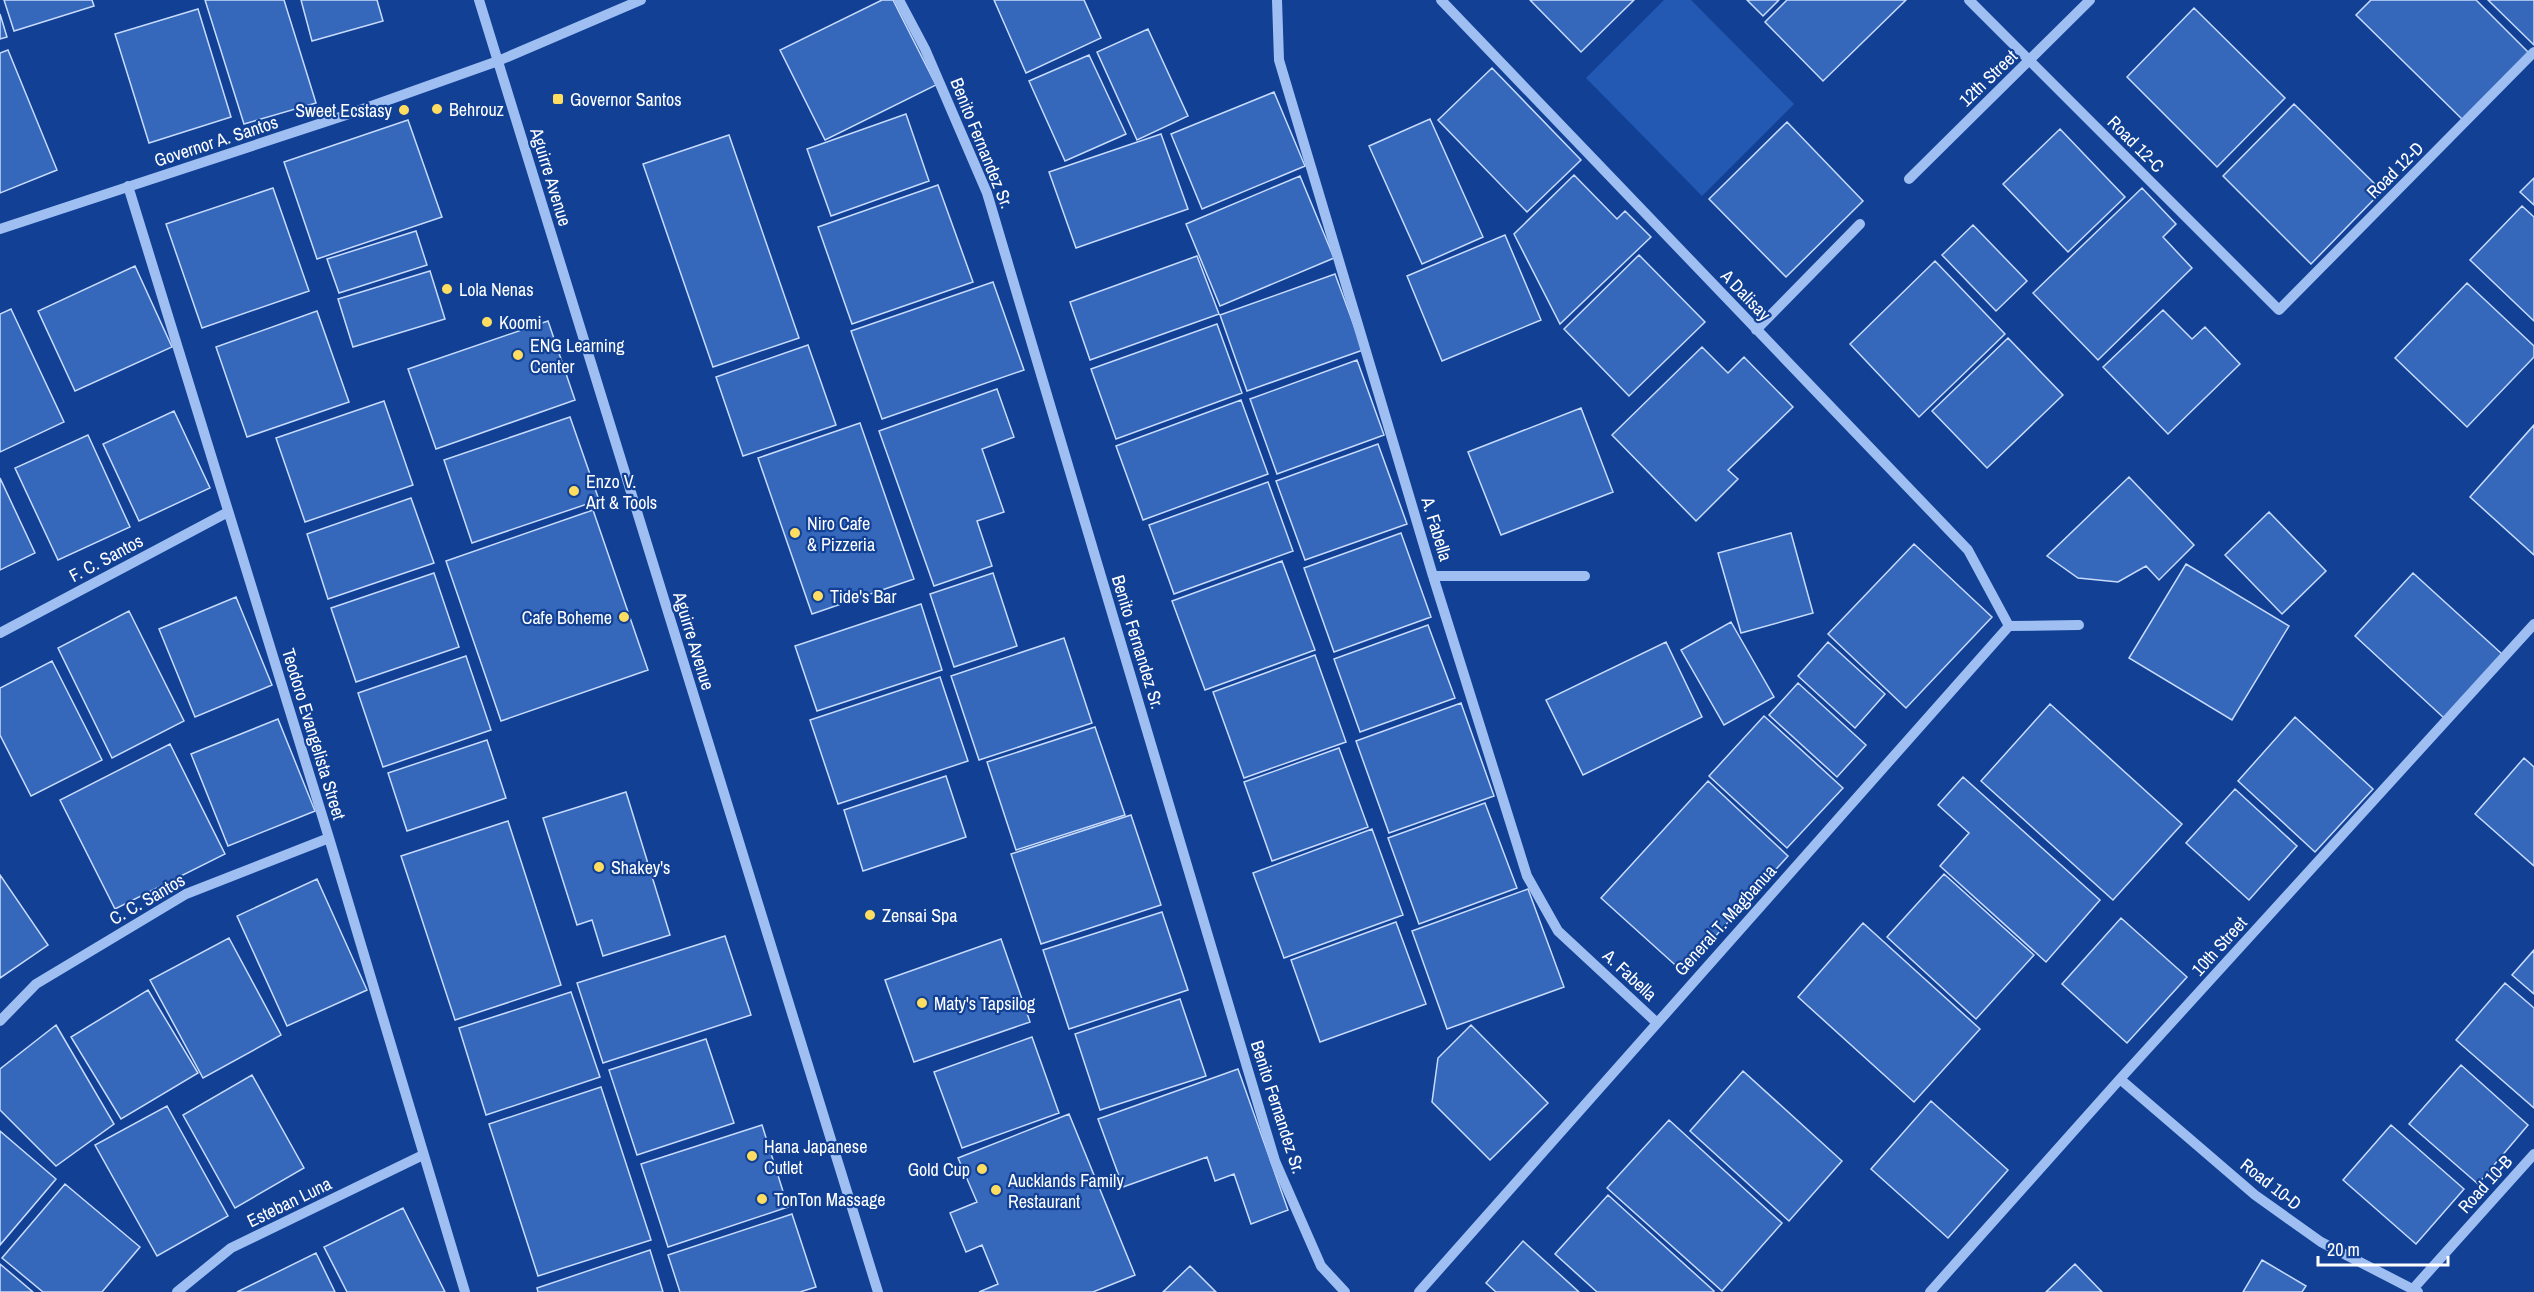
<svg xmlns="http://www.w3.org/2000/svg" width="2534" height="1292" font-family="'Archivo Narrow',sans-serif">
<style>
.green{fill:#2359b3}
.building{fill:#3567bb;stroke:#c7dbfd;stroke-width:1.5}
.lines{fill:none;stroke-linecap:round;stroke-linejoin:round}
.minor{stroke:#9fbff3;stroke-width:10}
.poi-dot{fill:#ffdd61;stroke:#114094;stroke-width:2}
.labels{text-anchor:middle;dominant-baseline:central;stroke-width:4.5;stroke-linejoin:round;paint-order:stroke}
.street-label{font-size:18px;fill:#fff;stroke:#114094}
.poi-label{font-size:18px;fill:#fff;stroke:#114094;text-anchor:start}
</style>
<rect width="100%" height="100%" fill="#114094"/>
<path class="green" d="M 1664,0 L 1691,0 L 1794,104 L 1702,196 L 1586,78 Z"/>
<path class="building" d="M 4,0 L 92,0 L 94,6 L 14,31 Z
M 205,0 L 284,0 L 316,103 L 244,124 Z
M 301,0 L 377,0 L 383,21 L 312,41 Z
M 882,0 L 893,0 L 936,85 L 825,140 L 780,50 Z
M 994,0 L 1084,0 L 1101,38 L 1026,73 Z
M 1530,0 L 1634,0 L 1581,52 Z
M 1747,0 L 1779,0 L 1763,16 Z
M 1787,0 L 1906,0 L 1823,81 L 1765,22 Z
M 2371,0 L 2476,0 L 2529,53 L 2463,120 L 2356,15 Z
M 2488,0 L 2534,0 L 2534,45 Z
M 2194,8 L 2285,98 L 2217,167 L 2127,77 Z
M 198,9 L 231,117 L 149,143 L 115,34 Z
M 0,14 L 7,37 L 0,39 Z
M 1148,29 L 1188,116 L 1137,140 L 1097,52 Z
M 8,50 L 57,170 L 0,193 L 0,53 Z
M 1089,55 L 1126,134 L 1065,161 L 1029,81 Z
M 1492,68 L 1581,160 L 1527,212 L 1438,120 Z
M 1274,92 L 1305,166 L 1202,209 L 1171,134 Z
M 2294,104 L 2382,191 L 2311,264 L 2223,176 Z
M 906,114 L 929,181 L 831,216 L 807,149 Z
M 1430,119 L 1483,237 L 1422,264 L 1369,146 Z
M 408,120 L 442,217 L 317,259 L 284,162 Z
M 1787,122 L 1863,201 L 1786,277 L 1709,199 Z
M 2060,129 L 2125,197 L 2068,252 L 2003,184 Z
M 1161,134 L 1188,209 L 1076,248 L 1049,172 Z
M 729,135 L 799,338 L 713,367 L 643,164 Z
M 1574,175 L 1617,219 L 1625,211 L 1651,237 L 1560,324 L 1514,234 Z
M 1300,176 L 1334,258 L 1220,306 L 1186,224 Z
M 2534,178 L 2534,205 L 2520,192 Z
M 938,185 L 973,282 L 852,324 L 818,227 Z
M 273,188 L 309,291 L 202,328 L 166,224 Z
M 2142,188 L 2176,224 L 2163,237 L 2192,268 L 2098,360 L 2033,293 Z
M 2522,206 L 2534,217 L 2534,321 L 2470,260 Z
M 1973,225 L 2027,281 L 1996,311 L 1942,255 Z
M 416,231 L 427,265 L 339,293 L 327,259 Z
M 1505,235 L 1541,320 L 1442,361 L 1407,276 Z
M 1639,255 L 1705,322 L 1629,396 L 1564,329 Z
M 1197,256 L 1219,314 L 1090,360 L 1070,302 Z
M 1935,261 L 2005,334 L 1919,417 L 1850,344 Z
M 135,266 L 172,347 L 75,391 L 38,311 Z
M 430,271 L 445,319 L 353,347 L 338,299 Z
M 1335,274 L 1363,350 L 1247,391 L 1220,315 Z
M 993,282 L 1024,370 L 882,419 L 851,331 Z
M 2467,283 L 2534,346 L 2534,357 L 2467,427 L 2395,358 Z
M 11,309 L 64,422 L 0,452 L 0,314 Z
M 2163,310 L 2192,339 L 2205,327 L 2240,364 L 2168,434 L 2103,367 Z
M 317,311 L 349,402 L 247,437 L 216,347 Z
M 548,321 L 575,400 L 436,449 L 408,369 Z
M 1217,324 L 1242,393 L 1116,439 L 1091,369 Z
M 2008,338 L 2063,395 L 1987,468 L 1932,411 Z
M 808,345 L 836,425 L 743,456 L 716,377 Z
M 1702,347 L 1728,373 L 1744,357 L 1793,407 L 1728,470 L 1738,479 L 1696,521 L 1612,435 Z
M 1357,360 L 1384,435 L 1277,474 L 1250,399 Z
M 997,389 L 1014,437 L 982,449 L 1004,512 L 977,521 L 992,566 L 934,586 L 879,431 Z
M 1241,400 L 1268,474 L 1143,520 L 1116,446 Z
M 384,401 L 413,485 L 305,522 L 276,438 Z
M 1581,408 L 1613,492 L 1501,535 L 1468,452 Z
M 174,411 L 210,488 L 139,521 L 103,444 Z
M 570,417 L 599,500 L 472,543 L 444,460 Z
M 860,423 L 914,579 L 812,614 L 758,458 Z
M 2534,425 L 2534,555 L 2470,497 Z
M 88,435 L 130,527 L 58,560 L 15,468 Z
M 1378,444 L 1407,524 L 1305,560 L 1276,481 Z
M 2129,477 L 2194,545 L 2159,580 L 2146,566 L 2118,582 L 2078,578 L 2047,556 Z
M 0,478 L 35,553 L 0,570 Z
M 1268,482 L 1293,551 L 1174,594 L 1149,525 Z
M 411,498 L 434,563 L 328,599 L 307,534 Z
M 593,510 L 648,670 L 501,721 L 446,561 Z
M 2269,512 L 2326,571 L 2282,614 L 2225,555 Z
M 1401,533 L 1431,617 L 1334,652 L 1304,568 Z
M 1791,533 L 1813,613 L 1741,633 L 1718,553 Z
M 1914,544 L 1992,617 L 1906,708 L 1828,634 Z
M 1282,561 L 1315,650 L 1205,690 L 1172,601 Z
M 2186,564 L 2289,626 L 2232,720 L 2129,658 Z
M 434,573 L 459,647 L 356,682 L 331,608 Z
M 993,573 L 1017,646 L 954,667 L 930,594 Z
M 2413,573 L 2502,654 L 2444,718 L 2355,636 Z
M 236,597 L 272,685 L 195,717 L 159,629 Z
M 921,604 L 942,670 L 817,711 L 795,646 Z
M 129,611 L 184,721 L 112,758 L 58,648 Z
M 1731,622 L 1774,697 L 1724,725 L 1681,650 Z
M 1428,625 L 1455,698 L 1360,732 L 1334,659 Z
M 1064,638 L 1092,723 L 979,760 L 951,676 Z
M 1666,642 L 1702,717 L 1583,775 L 1546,700 Z
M 1828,642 L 1885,694 L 1855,728 L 1798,676 Z
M 1315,655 L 1346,742 L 1244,778 L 1213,692 Z
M 466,656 L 491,730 L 383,767 L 358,693 Z
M 52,661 L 102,760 L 31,796 L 0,735 L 0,688 Z
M 940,677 L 968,761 L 838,804 L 810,720 Z
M 1798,683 L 1866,745 L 1837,777 L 1769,715 Z
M 1461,703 L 1494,796 L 1389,833 L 1356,741 Z
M 2050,704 L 2182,824 L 2113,900 L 1981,781 Z
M 1764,716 L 1843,788 L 1787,848 L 1709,776 Z
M 2295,717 L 2373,789 L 2315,852 L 2238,781 Z
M 278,719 L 315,811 L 228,846 L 191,754 Z
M 1095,727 L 1125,815 L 1016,850 L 987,762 Z
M 487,740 L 506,798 L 407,831 L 388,773 Z
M 170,744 L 225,854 L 115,909 L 60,800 Z
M 1339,748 L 1368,827 L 1272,861 L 1244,782 Z
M 2524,758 L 2534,767 L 2534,866 L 2475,814 Z
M 946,776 L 966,837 L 863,871 L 844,810 Z
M 1963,777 L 2100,900 L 2046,962 L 1940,866 L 1969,833 L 1938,805 Z
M 1708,781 L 1788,856 L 1683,972 L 1601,898 Z
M 2235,789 L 2297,846 L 2249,900 L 2186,843 Z
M 626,792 L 670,935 L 603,956 L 592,920 L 577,925 L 543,818 Z
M 1485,803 L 1517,888 L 1419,924 L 1388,838 Z
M 1131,815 L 1161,905 L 1041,944 L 1011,854 Z
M 508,821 L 561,985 L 455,1020 L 401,856 Z
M 1372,829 L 1403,915 L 1284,958 L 1253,873 Z
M 1944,874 L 2034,955 L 1976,1019 L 1887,937 Z
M 0,875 L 48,945 L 0,978 Z
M 317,879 L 367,990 L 287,1026 L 237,916 Z
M 1528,889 L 1564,987 L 1447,1029 L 1412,931 Z
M 1162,912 L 1188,990 L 1069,1029 L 1043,950 Z
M 2121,918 L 2187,977 L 2127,1043 L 2062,984 Z
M 1396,922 L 1426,1004 L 1320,1042 L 1291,960 Z
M 1863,923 L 1980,1029 L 1914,1102 L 1798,997 Z
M 725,936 L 751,1015 L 603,1063 L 577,983 Z
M 229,938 L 281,1035 L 203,1078 L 150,980 Z
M 1001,939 L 1030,1022 L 914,1062 L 885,980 Z
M 2534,950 L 2534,994 L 2512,975 Z
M 2505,983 L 2534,1008 L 2534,1108 L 2456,1040 Z
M 148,990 L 198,1073 L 121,1119 L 71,1037 Z
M 571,992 L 600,1077 L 486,1115 L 459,1028 Z
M 1180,999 L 1206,1076 L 1100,1110 L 1075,1034 Z
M 56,1025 L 114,1124 L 56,1166 L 0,1110 L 0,1069 Z
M 1471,1025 L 1548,1103 L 1490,1160 L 1432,1102 L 1438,1058 Z
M 1032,1037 L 1059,1113 L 962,1148 L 934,1072 Z
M 706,1039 L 734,1123 L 637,1155 L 609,1070 Z
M 2461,1065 L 2528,1125 L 2478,1184 L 2409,1124 Z
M 1238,1069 L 1288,1210 L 1251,1224 L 1234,1174 L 1215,1181 L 1207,1157 L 1123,1187 L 1098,1119 Z
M 1743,1071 L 1842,1161 L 1789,1221 L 1690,1131 Z
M 252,1075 L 304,1168 L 235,1208 L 183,1115 Z
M 601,1087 L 651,1240 L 538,1276 L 489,1124 Z
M 1931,1101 L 2008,1170 L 1948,1238 L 1871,1169 Z
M 167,1106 L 228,1216 L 157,1256 L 95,1145 Z
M 1069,1114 L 1135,1275 L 1093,1292 L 979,1292 L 998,1284 L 982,1245 L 966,1252 L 950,1213 L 977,1202 L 958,1158 Z
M 1669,1120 L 1782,1223 L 1722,1291 L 1607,1188 Z
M 762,1125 L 788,1207 L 668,1247 L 641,1164 Z
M 2391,1125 L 2464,1189 L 2416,1244 L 2343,1180 Z
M 0,1131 L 56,1179 L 0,1245 Z
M 65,1184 L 140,1247 L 102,1292 L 43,1292 L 2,1258 Z
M 1608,1195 L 1714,1291 L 1713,1292 L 1597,1292 L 1555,1254 Z
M 403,1208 L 445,1292 L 347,1292 L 324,1247 Z
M 792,1214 L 816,1287 L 800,1292 L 680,1292 L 668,1255 Z
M 1523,1241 L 1579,1292 L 1496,1292 L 1486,1283 Z
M 650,1250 L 663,1292 L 538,1292 L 537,1288 Z
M 316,1253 L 335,1292 L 237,1292 Z
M 2262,1260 L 2306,1286 L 2302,1292 L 2243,1292 Z
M 0,1264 L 33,1292 L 0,1292 Z
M 2075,1264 L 2102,1292 L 2046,1292 Z
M 1190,1266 L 1216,1292 L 1163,1292 Z"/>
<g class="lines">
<path class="minor" d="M 479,0 L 878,1292
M 899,0 L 925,49 L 987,193 L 1275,1161 L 1321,1266 L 1345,1292
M 1277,0 L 1279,60 L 1433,576 L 1527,876 L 1558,931 L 1656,1022
M 1441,0 L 1968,550 L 2009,626
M 1969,0 L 2279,310 L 2534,52
M 1909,179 L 2090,0
M 128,186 L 329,838 L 465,1292
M 0,229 L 346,115 L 498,61 L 641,0
M 1756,330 L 1860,224
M 1433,576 L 1585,576
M 2009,626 L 2079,625
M 0,633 L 228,512
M 0,1021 L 36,984 L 186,894 L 329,838
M 2120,1079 L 2255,1195 L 2321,1242 L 2418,1292
M 2412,1290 L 2534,1154
M 177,1292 L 231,1248 L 423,1155
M 1419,1292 L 2009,626
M 1930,1292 L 2120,1079 L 2534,624"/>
</g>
<g class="poi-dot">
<rect x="552" y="93" width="12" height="12" rx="3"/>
<circle cx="437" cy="109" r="6"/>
<circle cx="404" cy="110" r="6"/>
<circle cx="447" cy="289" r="6"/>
<circle cx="487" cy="322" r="6"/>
<circle cx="518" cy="355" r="6"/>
<circle cx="574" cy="491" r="6"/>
<circle cx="795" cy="533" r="6"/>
<circle cx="818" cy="596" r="6"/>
<circle cx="624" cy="617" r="6"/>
<circle cx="599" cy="867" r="6"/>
<circle cx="870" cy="915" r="6"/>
<circle cx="922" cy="1003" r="6"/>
<circle cx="752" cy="1156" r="6"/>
<circle cx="982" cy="1169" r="6"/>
<circle cx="996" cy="1190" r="6"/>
<circle cx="762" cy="1199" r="6"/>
</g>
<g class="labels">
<g class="street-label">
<text transform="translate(1988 78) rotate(-44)">12th Street</text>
<text transform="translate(216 141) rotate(-18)">Governor A. Santos</text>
<text transform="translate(982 143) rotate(68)">Benito Fernandez Sr.</text>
<text transform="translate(2136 144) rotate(45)">Road 12-C</text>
<text transform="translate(2395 170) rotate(-45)">Road 12-D</text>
<text transform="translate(551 177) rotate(73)">Aguirre Avenue</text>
<text transform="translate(1746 295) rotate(46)">A Dalisay</text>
<text transform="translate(1437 529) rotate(73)">A. Fabella</text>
<text transform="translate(106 558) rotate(-28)">F. C. Santos</text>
<text transform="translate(694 641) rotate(73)">Aguirre Avenue</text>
<text transform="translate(1138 642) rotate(73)">Benito Fernandez Sr.</text>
<text transform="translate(314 734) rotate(73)">Teodoro Evangelista Street</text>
<text transform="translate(147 899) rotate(-30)">C. C. Santos</text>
<text transform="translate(1725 920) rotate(-48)">General T. Magbanua</text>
<text transform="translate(2219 946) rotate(-48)">10th Street</text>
<text transform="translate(1630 975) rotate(43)">A. Fabella</text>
<text transform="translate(1278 1107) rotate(72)">Benito Fernandez Sr.</text>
<text transform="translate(2271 1184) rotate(38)">Road 10-D</text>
<text transform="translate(2485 1184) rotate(-48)">Road 10-B</text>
<text transform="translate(289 1202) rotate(-26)">Esteban Luna</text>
</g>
<g class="poi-label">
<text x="570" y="99">Governor Santos</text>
<text x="449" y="109">Behrouz</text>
<text x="392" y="110" text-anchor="end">Sweet Ecstasy</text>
<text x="459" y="289">Lola Nenas</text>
<text x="499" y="322">Koomi</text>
<text x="530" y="345">ENG Learning<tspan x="530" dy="21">Center</tspan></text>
<text x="586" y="481">Enzo V.<tspan x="586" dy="21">Art &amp; Tools</tspan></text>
<text x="807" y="523">Niro Cafe<tspan x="807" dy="21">&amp; Pizzeria</tspan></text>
<text x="830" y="596">Tide's Bar</text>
<text x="612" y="617" text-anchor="end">Cafe Boheme</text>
<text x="611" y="867">Shakey's</text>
<text x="882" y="915">Zensai Spa</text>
<text x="934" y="1003">Maty's Tapsilog</text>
<text x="764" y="1146">Hana Japanese<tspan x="764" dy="21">Cutlet</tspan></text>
<text x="970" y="1169" text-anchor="end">Gold Cup</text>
<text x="1008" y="1180">Aucklands Family<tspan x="1008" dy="21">Restaurant</tspan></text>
<text x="774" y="1199">TonTon Massage</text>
</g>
</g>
<path d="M2318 1256v9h130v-9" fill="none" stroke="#ffffff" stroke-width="3"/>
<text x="2327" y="1256" font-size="18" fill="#ffffff" stroke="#114094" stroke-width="4.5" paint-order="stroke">20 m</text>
</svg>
